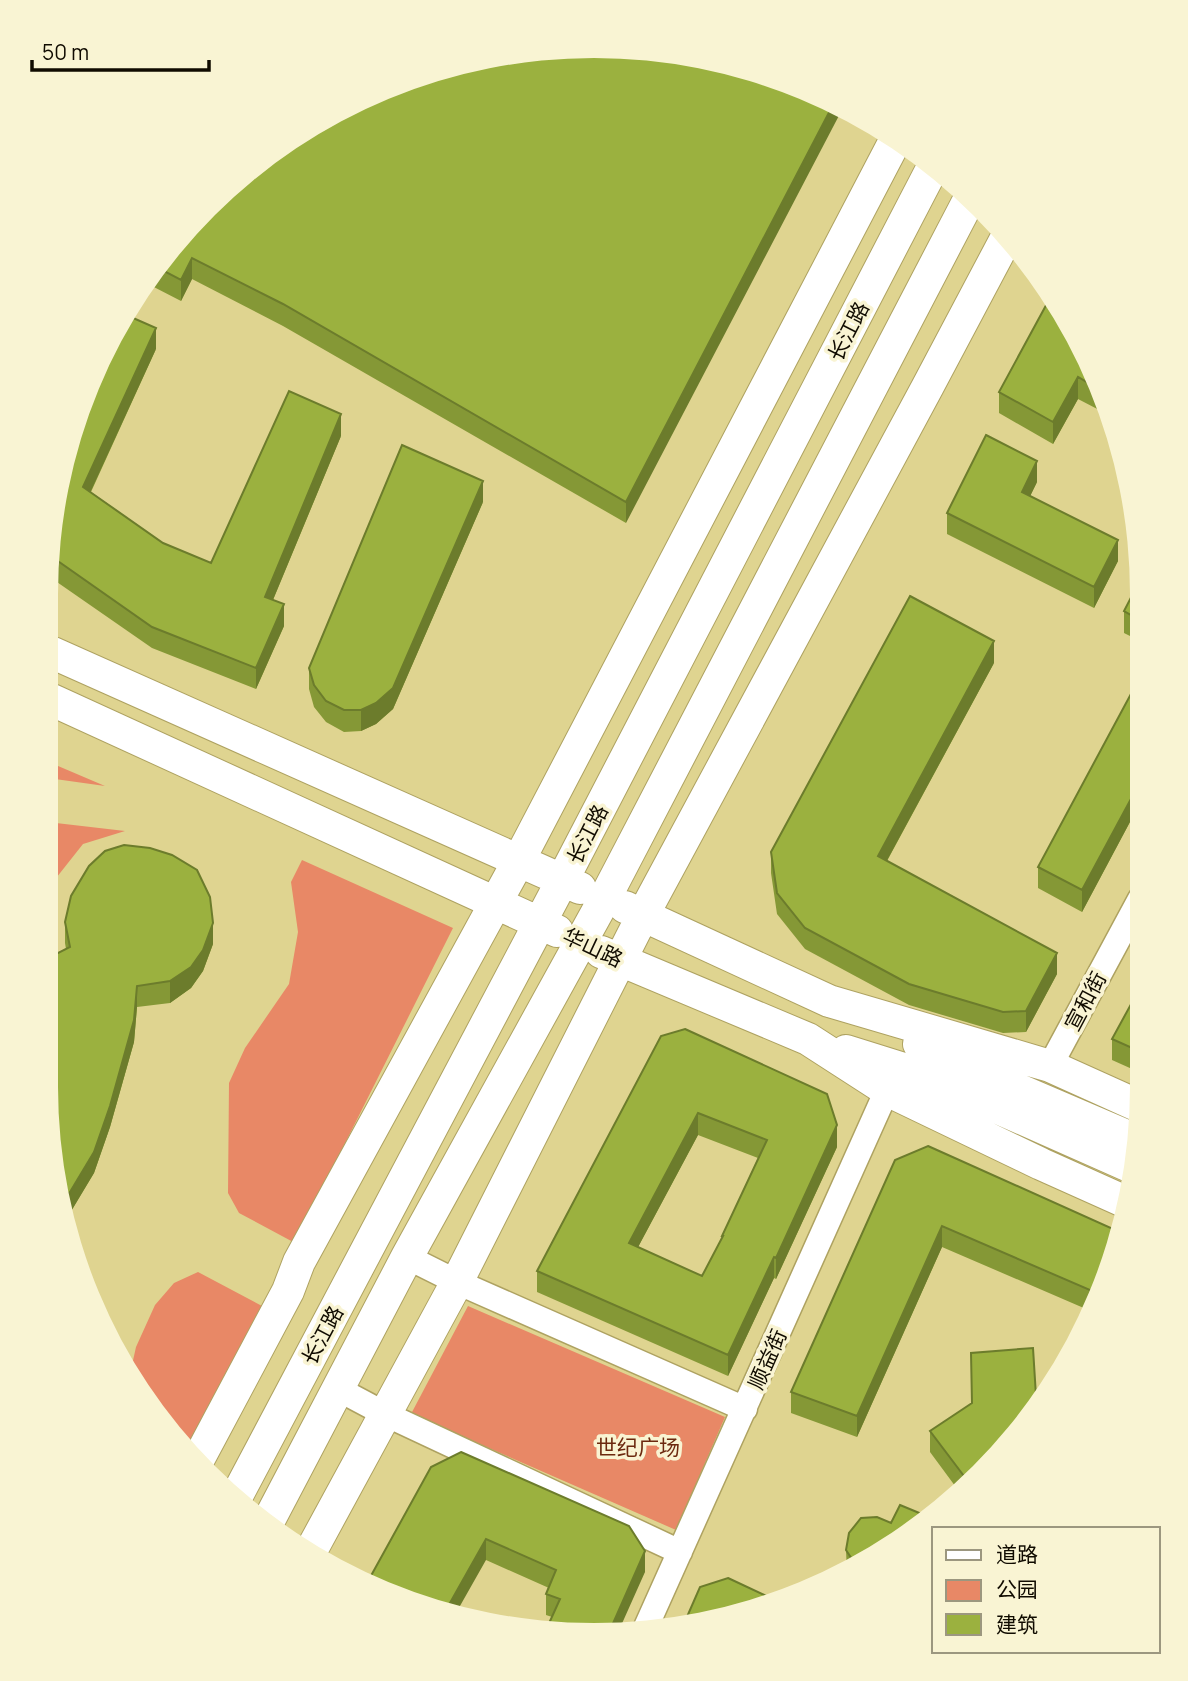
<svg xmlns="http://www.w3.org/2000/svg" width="1188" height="1681" font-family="Manrope,'Noto Sans SC',sans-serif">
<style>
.green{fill:#e88866}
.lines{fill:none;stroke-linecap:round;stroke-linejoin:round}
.minor-casing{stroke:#aea261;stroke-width:27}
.major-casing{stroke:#aea261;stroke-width:34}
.minor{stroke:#fff;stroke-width:24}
.major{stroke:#fff;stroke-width:32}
.wall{fill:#859836;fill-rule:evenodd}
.shaded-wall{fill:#6c7c2c}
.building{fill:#9bb13f;stroke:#6c7c2c;stroke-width:2;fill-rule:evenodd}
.labels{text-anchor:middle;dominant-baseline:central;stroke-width:7;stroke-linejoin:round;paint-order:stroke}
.street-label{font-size:21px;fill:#100b00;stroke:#f9f4d3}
.park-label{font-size:21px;fill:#6c290f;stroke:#f9f4d3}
</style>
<rect width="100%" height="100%" fill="#dfd490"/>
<path class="green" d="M 51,763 L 105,786 L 55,779 L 51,781 Z
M 56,823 L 125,831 L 83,844 L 49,887 L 50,827 Z
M 302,860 L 453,928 L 295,1243 L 239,1213 L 228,1193 L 229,1083 L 245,1048 L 289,984 L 298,932 L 291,882 Z
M 198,1272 L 262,1306 L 189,1450 L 138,1391 L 130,1374 L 136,1347 L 155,1305 L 174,1283 Z
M 468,1306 L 725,1417 L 676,1530 L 411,1414 Z"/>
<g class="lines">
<g class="minor-casing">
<path id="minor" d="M 1050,1066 L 1140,899
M 407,1257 L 457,1282 L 745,1409
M 338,1389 L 385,1414 L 680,1552
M 646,1627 L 887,1090"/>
</g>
<g class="major-casing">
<path id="major" d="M 53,653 L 580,888
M 52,700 L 557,931
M 625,907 L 829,1001 L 1050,1066 L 1141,1107
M 601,952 L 808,1039 L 887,1090 L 1041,1164 L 1128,1203
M 919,1044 L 977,1072 L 1138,1141
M 846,1051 L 926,1076 L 1134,1168
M 198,1460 L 288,1291 L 299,1262 L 518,862 L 896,139
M 234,1501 L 562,881 L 934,165
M 268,1522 L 407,1257 L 605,898 L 970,198
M 312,1549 L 457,1282 L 643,915 L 928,386 L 1008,235"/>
</g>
<use href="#minor" class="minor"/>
<use href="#major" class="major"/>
</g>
<path class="wall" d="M 629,47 L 626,523 L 283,326 L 192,279 L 181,301 L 148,284 L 232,182 Z
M 156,349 L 91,492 L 163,543 L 211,563 L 341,436 L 273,600 L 284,626 L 256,689 L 152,648 L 54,580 L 56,487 Z
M 1086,352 L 1105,413 L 1078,399 L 1053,444 L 999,413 L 999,392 Z
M 1037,482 L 1030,496 L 1118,561 L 1094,608 L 947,534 L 947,513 Z
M 483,502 L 393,709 L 376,724 L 361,731 L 344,732 L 326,722 L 314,707 L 309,689 L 309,668 Z
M 1138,584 L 1138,640 L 1124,633 L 1124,611 Z
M 994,663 L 887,861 L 1057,974 L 1026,1032 L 1003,1033 L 909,1005 L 805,949 L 777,914 L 771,873 L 771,852 Z
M 1139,679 L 1139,805 L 1082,912 L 1038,888 L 1038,867 Z
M 65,922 L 213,944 L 203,971 L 191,988 L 170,1003 L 137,1007 L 134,1042 L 110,1127 L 94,1173 L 70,1213 L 63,1222 L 46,1087 L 66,949 L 65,943 Z
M 1141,986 L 1141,1073 L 1112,1060 L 1112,1039 Z
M 661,1036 L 837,1147 L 776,1279 L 774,1278 L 728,1376 L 537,1292 L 537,1271 ZM 698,1135 L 758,1158 L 722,1236 L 722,1239 L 702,1276 L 638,1247 Z
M 895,1160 L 1122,1233 L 1093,1312 L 942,1247 L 857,1437 L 791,1413 L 791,1392 Z
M 971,1353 L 1036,1396 L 1029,1421 L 961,1494 L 930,1452 L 930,1431 L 972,1403 Z
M 431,1467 L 645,1572 L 552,1617 L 546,1615 L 546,1594 L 549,1588 L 486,1560 Z
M 929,1517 L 847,1572 L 846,1550 L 891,1523 Z"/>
<path class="shaded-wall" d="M 835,101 L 844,106 L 626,523 L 626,502 Z
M 192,258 L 192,279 L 181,301 L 181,280 Z
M 156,328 L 156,349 L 83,508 L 83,487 Z
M 1078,377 L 1078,399 L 1053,444 L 1053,422 Z
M 341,414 L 341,436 L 265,619 L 265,597 Z
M 1037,461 L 1037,482 L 1022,513 L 1022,492 Z
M 483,481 L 483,502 L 393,709 L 376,724 L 361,731 L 361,710 Z
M 1118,540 L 1118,561 L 1094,608 L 1094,587 Z
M 284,604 L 284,626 L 256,689 L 256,668 Z
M 994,641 L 994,663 L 878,877 L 878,856 Z
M 1139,784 L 1139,805 L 1082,912 L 1082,890 Z
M 213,923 L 213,944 L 203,971 L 191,988 L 170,1003 L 170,981 Z
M 1057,953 L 1057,974 L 1026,1032 L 1026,1011 Z
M 137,986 L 137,1007 L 134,1042 L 110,1127 L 94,1173 L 70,1213 L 63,1222 L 61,1203 Z
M 698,1113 L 698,1135 L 629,1264 L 629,1243 Z
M 837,1125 L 837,1147 L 776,1279 L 776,1258 Z
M 942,1226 L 942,1247 L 857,1437 L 857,1416 Z
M 774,1257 L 774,1278 L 728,1376 L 728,1355 Z
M 486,1539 L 486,1560 L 456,1613 L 446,1610 Z
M 645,1551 L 645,1572 L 620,1628 L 611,1628 Z"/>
<path class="building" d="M 629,47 L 736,64 L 835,101 L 626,502 L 283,304 L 192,258 L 181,280 L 160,269 L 232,182 L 319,119 L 417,75 L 522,50 Z
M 1050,298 L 1086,352 L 1097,388 L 1078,377 L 1053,422 L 999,392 Z
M 124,314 L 156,328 L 83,487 L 163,543 L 211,563 L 289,391 L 341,414 L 265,597 L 284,604 L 256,668 L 152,627 L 55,559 L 56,487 L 119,319 Z
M 986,435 L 1037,461 L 1022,492 L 1118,540 L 1094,587 L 947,513 Z
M 402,445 L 483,481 L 393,688 L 376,703 L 361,710 L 344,710 L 326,701 L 314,685 L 309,668 Z
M 1138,584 L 1138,619 L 1124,611 Z
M 910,596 L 994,641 L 878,856 L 1057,953 L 1026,1011 L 1003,1012 L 909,984 L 805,928 L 777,893 L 771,852 Z
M 1139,679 L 1139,784 L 1082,890 L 1038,867 Z
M 124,845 L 150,848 L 172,855 L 197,870 L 210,897 L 213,923 L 203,950 L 191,967 L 170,981 L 137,986 L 134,1020 L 110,1106 L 94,1152 L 70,1192 L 61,1203 L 46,1087 L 48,958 L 70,947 L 65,922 L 71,896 L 89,866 L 105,851 Z
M 1141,986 L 1141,1052 L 1112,1039 Z
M 685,1029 L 827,1094 L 837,1125 L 776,1258 L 774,1257 L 728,1355 L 537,1271 L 661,1036 ZM 698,1113 L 767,1140 L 722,1236 L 723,1236 L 702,1276 L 629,1243 Z
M 928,1146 L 1122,1233 L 1099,1294 L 942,1226 L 857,1416 L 791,1392 L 895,1160 Z
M 1033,1348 L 1036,1396 L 1043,1399 L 1029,1421 L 970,1484 L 930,1431 L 972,1403 L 971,1353 Z
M 461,1452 L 629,1526 L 645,1551 L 611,1628 L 546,1630 L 560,1599 L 546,1594 L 556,1570 L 486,1539 L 446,1610 L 384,1594 L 367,1583 L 431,1467 Z
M 900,1505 L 929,1517 L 858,1565 L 852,1559 L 846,1550 L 849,1533 L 861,1518 L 877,1517 L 891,1523 Z
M 728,1578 L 775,1600 L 701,1625 L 683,1626 L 700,1587 Z"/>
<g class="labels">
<g class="street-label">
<text transform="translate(848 331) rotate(-63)">长江路</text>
<text transform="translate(587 834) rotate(-63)">长江路</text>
<text transform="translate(593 947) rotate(25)">华山路</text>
<text transform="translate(1085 1001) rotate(-62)">宣和街</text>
<text transform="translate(322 1335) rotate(-62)">长江路</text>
<text transform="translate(767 1359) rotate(-66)">顺益街</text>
</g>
<g class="park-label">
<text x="638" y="1447">世纪广场</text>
</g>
</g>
<path d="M0 0H1188V1681H0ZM594 58H594A536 536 0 0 1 1130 594V1087A536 536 0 0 1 594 1623H594A536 536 0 0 1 58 1087V594A536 536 0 0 1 594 58Z" fill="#f9f4d3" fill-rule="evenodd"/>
<rect x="932" y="1527" width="228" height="126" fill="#f9f4d3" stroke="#9c977f" stroke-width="2"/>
<rect x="946" y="1550" width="35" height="10" fill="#ffffff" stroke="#9c977f" stroke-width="2"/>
<text x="996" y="1562" font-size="21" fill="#100b00">道路</text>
<rect x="946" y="1580" width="35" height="21" fill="#e88866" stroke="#9c977f" stroke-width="2"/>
<text x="996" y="1597" font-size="21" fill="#100b00">公园</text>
<rect x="946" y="1614" width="35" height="21" fill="#9bb13f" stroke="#9c977f" stroke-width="2"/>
<text x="996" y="1632" font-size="21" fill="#100b00">建筑</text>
<path d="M32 60v10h177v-10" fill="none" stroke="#100b00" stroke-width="3.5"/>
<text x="42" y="60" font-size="21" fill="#100b00" stroke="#f9f4d3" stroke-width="5" paint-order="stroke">50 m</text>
</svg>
